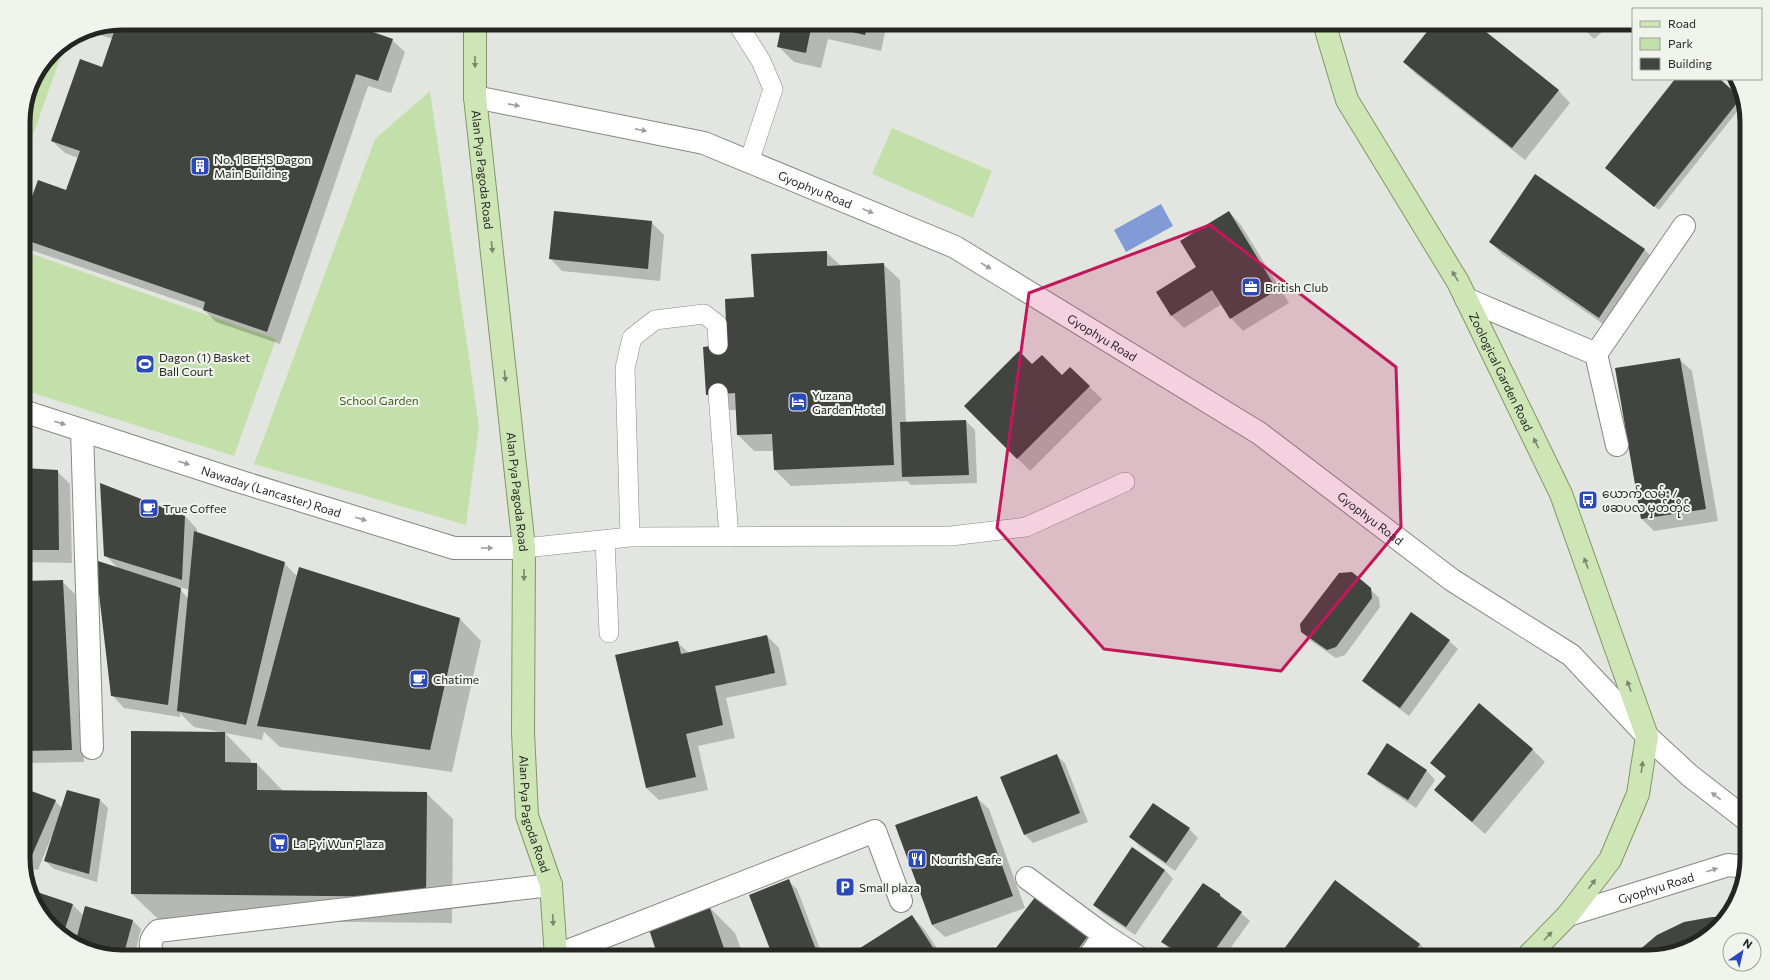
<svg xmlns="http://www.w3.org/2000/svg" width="1770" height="980" font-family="Commissioner,'Noto Sans Myanmar',sans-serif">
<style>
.green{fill:#c4e0aa}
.water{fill:#829ad6}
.shadow{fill:#0003;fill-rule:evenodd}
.building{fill:#41443f}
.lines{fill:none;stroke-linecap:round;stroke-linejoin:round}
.service-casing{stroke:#868983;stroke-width:20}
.minor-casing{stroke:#868983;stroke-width:24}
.primary-casing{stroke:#7e9864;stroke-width:24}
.service{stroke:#fff;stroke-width:19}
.minor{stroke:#fff;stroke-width:22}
.primary{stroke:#cee6b6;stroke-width:22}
.oneway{fill:#7a866d}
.oneway2{fill:#9d9d9c}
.marked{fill:#c2185b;fill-opacity:0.2;stroke:#c2185b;stroke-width:3;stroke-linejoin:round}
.labels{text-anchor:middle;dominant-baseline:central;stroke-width:4;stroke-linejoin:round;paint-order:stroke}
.poi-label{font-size:12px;fill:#252624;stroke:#f0f4ed;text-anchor:start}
.street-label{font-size:12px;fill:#252624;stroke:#f0f4ed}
.park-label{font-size:12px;fill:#3f5c1b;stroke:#f0f4ed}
.rim{fill:none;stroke:#252624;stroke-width:5}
</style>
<rect width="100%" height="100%" fill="#e3e6e0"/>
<path class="green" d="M 52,52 L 61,56 L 23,163 L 23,116 L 31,84 Z
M 430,91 L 479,426 L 466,525 L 254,464 L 375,139 Z
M 892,128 L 992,171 L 973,218 L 872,174 Z
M 23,251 L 276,339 L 234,456 L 23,390 Z"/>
<path class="water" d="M 1161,204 L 1173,226 L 1126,252 L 1114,230 Z"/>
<path class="shadow" d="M 122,23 L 344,23 L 392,40 L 405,52 L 391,93 L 368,86 L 280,344 L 216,322 L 203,309 L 31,250 L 23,242 L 23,224 L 67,191 L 78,158 L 65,153 L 52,141 L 103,68 L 113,39 L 100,35 L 94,29 Z
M 745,23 L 887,23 L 881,51 L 828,39 L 821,68 L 794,62 L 778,46 L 781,32 Z
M 1435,23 L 1473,23 L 1558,90 L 1570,103 L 1525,160 L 1417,75 L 1404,62 Z
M 1578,23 L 1612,23 L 1594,39 Z
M 1676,79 L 1718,79 L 1741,97 L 1743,104 L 1659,210 L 1606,168 Z
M 1535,175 L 1645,250 L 1657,263 L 1612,330 L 1502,254 L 1490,242 Z
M 1229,212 L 1241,225 L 1289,303 L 1243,331 L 1231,318 L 1222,304 L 1184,328 L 1171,315 Z
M 651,222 L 664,235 L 660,281 L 562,271 L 550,258 Z
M 826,252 L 841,266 L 883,264 L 900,280 L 906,422 L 966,421 L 975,430 L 977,483 L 911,485 L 907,481 L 791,486 L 775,470 L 774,451 L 754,451 L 738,435 L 736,410 L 723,410 L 707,394 L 718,346 L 755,298 Z
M 1679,359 L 1692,371 L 1718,521 L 1654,531 L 1642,519 Z
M 1070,368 L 1102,399 L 1030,471 L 965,406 L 1062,376 Z
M 23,469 L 57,471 L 70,484 L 72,563 L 23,562 Z
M 185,516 L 197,529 L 197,533 L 284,563 L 298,577 L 300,568 L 460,619 L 481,641 L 452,772 L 280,747 L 264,732 L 262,740 L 225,733 L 251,760 L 251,764 L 257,764 L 283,791 L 426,793 L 453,819 L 452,923 L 159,920 L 132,894 L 221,732 L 194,727 L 180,713 L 180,717 L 124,708 L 112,695 L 118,568 L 105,555 ZM 177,586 L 189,590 L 188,598 L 185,595 Z
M 62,581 L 75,594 L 84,762 L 24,763 L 23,582 Z
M 1370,589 L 1379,598 L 1380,607 L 1345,655 L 1336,658 L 1311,641 L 1302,632 Z
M 767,636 L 779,648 L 787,685 L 726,698 L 735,738 L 698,746 L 708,790 L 659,800 L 646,788 L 677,642 L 689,653 Z
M 1449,641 L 1458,649 L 1409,716 L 1372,689 L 1363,680 Z
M 1388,745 L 1427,771 L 1435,780 L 1416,808 L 1377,782 L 1369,774 Z
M 1532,749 L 1545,762 L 1485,834 L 1435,790 L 1446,777 L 1431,763 Z
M 1056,755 L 1065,763 L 1088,822 L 1033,843 L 1025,835 Z
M 23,789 L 55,801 L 62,808 L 100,800 L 108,808 L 97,882 L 54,869 L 45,861 L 53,839 L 51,838 L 38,870 L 24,867 Z
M 976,797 L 989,809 L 1025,908 L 945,937 L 932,925 Z
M 1153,804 L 1189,829 L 1198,838 L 1175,871 L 1139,846 L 1131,837 Z
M 1165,870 L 1173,879 L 1135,935 L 1102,913 L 1094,905 Z
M 788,881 L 797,889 L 823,957 L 774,957 Z
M 1335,882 L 1420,944 L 1432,957 L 1280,957 Z
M 32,892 L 73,905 L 84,916 L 86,908 L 133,921 L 141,929 L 134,957 L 122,957 L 73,944 L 36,908 Z
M 1220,895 L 1250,921 L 1224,957 L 1182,957 L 1171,951 L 1163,942 Z
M 1036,897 L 1088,937 L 1104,953 L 1100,957 L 990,957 Z
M 709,907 L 735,933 L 744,957 L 660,957 Z
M 912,916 L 924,929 L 943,957 L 848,957 Z"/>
<path class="building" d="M 122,23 L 347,23 L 393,39 L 378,81 L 356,74 L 267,332 L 203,310 L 205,302 L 23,239 L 23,221 L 38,180 L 66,190 L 80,151 L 51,141 L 80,59 L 102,67 L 114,32 L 100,27 Z
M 782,23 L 812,23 L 806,53 L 777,47 Z
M 813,23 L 868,23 L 865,35 Z
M 1434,23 L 1475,23 L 1559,90 L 1512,148 L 1403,62 Z
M 1675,79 L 1720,79 L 1741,98 L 1654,207 L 1605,168 Z
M 1535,174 L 1645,249 L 1599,318 L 1489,242 Z
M 554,211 L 652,221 L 648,269 L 549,259 Z
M 1229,211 L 1277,290 L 1230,319 L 1212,290 L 1171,316 L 1156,292 L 1196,267 L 1180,241 Z
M 827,251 L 827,266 L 884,263 L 894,465 L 774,470 L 772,434 L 737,435 L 735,393 L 706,395 L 703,347 L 718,345 L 727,346 L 725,299 L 754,297 L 751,254 Z
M 1019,351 L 1032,364 L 1042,355 L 1062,375 L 1070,367 L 1090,386 L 1017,459 L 964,406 Z
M 1680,358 L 1706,509 L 1641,519 L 1615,368 Z
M 966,420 L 969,475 L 902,477 L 900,422 Z
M 23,468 L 58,470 L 59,550 L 23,550 Z
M 100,483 L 185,516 L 182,580 L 104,556 Z
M 194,531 L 285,562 L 246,725 L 177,711 Z
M 95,560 L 181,588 L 168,705 L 111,696 Z
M 299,567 L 460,618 L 430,750 L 257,726 Z
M 1352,572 L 1371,588 L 1372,598 L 1336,647 L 1327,650 L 1301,632 L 1300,624 L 1339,573 Z
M 63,580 L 72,750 L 23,751 L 23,581 Z
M 1411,612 L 1450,640 L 1400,708 L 1362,681 Z
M 767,635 L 775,673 L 715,686 L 723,725 L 686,734 L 696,777 L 646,788 L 615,655 L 678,641 L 681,654 Z
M 1479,703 L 1533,749 L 1472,822 L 1434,790 L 1446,776 L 1430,763 Z
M 131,731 L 225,732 L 225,762 L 257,763 L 257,790 L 427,792 L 426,897 L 131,894 Z
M 1387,743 L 1427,770 L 1408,800 L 1367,774 Z
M 1057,754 L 1080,813 L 1024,835 L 1000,777 Z
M 23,788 L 56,800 L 29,862 L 23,861 Z
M 67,790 L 100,799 L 89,874 L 44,861 Z
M 977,796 L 1013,896 L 932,925 L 895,825 Z
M 1153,803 L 1190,828 L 1166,863 L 1129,837 Z
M 1132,847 L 1165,870 L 1126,927 L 1093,905 Z
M 789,879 L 818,955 L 811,957 L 773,957 L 749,895 Z
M 1335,880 L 1420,944 L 1411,957 L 1278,957 Z
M 1203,883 L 1220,894 L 1220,896 L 1242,912 L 1212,954 L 1211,957 L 1186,957 L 1161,942 Z
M 31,890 L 73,904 L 63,935 L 36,908 Z
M 1036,896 L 1088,936 L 1072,957 L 989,957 Z
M 709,905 L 727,957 L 658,957 L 648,926 Z
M 85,906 L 133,920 L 123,957 L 75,944 Z
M 912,915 L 939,957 L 846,957 Z
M 1712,917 L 1724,917 L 1698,944 L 1648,957 L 1631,957 L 1657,935 L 1684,922 Z"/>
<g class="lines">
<g class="service-casing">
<path id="service" d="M 737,23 L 761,61 L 773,89 L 749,162
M 718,393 L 729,537
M 630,537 L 625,368 L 632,338 L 655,320 L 704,314 L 717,324 L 718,345
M 605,540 L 609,633
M 524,548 L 630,537 L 951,536 L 1026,527 L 1125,482"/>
</g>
<g class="minor-casing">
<g id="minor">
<path id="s1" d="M 475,97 L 704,143 L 955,247 L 1259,433 L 1452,580 L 1571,655 L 1647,736 L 1689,775 L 1747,820"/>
<path d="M 1466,299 L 1596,354 L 1617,445"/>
<path d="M 1596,354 L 1684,226"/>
<path id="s2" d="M 23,411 L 235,480 L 454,548 L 524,548"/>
<path d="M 82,430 L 92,748"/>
<path d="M 1027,878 L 1104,935"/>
<path id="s3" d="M 1568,915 L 1728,865 L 1745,867"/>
<path d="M 555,956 L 875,831 L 901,901"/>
<path d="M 152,957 C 150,945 149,940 158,931 L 551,885"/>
<path d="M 1089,957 L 1104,935 L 1138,957"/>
</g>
</g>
<g class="primary-casing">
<g id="primary">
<path id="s4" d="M 475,23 L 475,97 L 524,548 L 523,732 L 527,816 L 551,885 L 556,957"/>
<path id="s5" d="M 1324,23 L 1347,100 L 1458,282 L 1561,494 L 1647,736 L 1638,794 L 1610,860 L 1568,915 L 1527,957"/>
</g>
</g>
<use href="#service" class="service"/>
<use href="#minor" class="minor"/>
<use href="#primary" class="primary"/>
</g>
<defs><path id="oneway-solid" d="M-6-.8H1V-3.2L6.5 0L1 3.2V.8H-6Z"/></defs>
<g class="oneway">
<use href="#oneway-solid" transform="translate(475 62) rotate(90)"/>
<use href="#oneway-solid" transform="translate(492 247) rotate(84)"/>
<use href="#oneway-solid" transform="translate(1455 276) rotate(-121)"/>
<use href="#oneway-solid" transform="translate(505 376) rotate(84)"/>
<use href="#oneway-solid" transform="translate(1536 443) rotate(-116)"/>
<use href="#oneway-solid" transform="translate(1586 563) rotate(-110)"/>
<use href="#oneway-solid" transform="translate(524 575) rotate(90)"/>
<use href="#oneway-solid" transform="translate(1629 686) rotate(-110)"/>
<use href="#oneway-solid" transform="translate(1642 767) rotate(-82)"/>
<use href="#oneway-solid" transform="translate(1592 884) rotate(-53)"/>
<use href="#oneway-solid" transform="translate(553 920) rotate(87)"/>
<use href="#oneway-solid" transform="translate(1548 936) rotate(-46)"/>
</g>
<g class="oneway2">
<use href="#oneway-solid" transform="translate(514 105) rotate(11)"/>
<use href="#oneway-solid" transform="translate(641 130) rotate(11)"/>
<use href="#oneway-solid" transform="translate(868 211) rotate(23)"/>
<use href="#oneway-solid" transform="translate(986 266) rotate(31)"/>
<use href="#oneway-solid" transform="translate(60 423) rotate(18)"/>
<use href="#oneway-solid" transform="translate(184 463) rotate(18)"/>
<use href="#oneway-solid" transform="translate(361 519) rotate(17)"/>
<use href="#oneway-solid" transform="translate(487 548)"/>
<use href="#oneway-solid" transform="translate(1716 796) rotate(-142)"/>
<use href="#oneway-solid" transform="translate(1712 870) rotate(-17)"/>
</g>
<path class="marked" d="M 1210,225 L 1396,367 L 1401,527 L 1281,671 L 1104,649 L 997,528 L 1029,293 Z"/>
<defs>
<g id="building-square" transform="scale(1)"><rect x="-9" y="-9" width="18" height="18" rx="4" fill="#2c49b9" stroke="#f0f4ed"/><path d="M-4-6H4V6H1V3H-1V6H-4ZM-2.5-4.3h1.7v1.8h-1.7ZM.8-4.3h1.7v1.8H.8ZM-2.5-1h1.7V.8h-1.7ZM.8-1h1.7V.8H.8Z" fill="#fff"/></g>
<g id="office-square" transform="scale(1)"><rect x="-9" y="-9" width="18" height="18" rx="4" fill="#2c49b9" stroke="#f0f4ed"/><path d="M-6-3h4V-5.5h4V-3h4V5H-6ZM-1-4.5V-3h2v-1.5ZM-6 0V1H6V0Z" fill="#fff"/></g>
<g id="stadium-square" transform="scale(1)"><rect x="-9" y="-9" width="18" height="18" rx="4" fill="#2c49b9" stroke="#f0f4ed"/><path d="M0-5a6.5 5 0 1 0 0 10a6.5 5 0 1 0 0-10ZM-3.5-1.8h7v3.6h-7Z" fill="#fff"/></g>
<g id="hotel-square" transform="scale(1)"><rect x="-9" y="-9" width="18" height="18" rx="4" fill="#2c49b9" stroke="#f0f4ed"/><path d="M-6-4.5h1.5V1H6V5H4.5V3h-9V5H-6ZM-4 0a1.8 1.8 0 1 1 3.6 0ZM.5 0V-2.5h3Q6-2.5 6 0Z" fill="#fff"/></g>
<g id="bus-square" transform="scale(1)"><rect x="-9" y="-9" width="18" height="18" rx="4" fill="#2c49b9" stroke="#f0f4ed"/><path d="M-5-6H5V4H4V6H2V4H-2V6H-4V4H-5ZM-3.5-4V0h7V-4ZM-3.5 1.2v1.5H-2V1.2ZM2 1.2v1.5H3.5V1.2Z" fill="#fff"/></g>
<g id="cafe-square" transform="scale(1)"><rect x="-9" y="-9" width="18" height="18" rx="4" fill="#2c49b9" stroke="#f0f4ed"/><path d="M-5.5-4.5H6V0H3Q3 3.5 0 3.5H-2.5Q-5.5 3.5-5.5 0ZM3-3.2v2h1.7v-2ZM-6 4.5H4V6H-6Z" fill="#fff"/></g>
<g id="supermarket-square" transform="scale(1)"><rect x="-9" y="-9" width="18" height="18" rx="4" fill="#2c49b9" stroke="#f0f4ed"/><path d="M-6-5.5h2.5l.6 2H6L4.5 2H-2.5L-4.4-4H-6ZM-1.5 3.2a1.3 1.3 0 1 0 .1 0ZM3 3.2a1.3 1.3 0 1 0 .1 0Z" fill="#fff"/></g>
<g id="restaurant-square" transform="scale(1)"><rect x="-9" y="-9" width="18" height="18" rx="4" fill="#2c49b9" stroke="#f0f4ed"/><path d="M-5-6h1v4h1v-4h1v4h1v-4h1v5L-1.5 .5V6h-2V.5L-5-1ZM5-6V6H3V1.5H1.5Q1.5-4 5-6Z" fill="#fff"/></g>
<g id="parking-square" transform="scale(1)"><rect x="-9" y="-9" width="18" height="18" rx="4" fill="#2c49b9" stroke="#f0f4ed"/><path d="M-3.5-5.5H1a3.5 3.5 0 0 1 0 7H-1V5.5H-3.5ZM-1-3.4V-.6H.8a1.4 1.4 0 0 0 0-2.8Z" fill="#fff"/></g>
</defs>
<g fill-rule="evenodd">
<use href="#building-square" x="200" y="166"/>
<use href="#office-square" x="1251" y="287"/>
<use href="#stadium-square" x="145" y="364"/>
<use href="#hotel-square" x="798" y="402"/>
<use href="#bus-square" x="1588" y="500"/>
<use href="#cafe-square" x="149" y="508"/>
<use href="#cafe-square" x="419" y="679"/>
<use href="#supermarket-square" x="279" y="843"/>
<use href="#restaurant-square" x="917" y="859"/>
<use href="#parking-square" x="845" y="887"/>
</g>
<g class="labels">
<g class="poi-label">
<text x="214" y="159">No. 1 BEHS Dagon<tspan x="214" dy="14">Main Building</tspan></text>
<text x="1265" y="287">British Club</text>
<text x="159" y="357">Dagon (1) Basket<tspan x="159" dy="14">Ball Court</tspan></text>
<text x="812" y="395">Yuzana<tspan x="812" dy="14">Garden Hotel</tspan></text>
<text x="1602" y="493">ယောက် လမ်း /<tspan x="1602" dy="14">ဖဆပလ မှတ်တိုင်</tspan></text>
<text x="163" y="508">True Coffee</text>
<text x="433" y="679">Chatime</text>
<text x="293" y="843">La Pyi Wun Plaza</text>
<text x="931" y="859">Nourish Cafe</text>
<text x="859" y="887">Small plaza</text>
</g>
<g class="street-label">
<text stroke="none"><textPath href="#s4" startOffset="147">Alan Pya Pagoda Road</textPath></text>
<text stroke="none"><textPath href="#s1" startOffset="354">Gyophyu Road</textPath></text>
<text stroke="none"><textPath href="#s1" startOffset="678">Gyophyu Road</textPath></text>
<text stroke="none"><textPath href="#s5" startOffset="393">Zoological Garden Road</textPath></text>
<text stroke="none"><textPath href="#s2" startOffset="261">Nawaday (Lancaster) Road</textPath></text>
<text stroke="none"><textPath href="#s4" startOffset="471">Alan Pya Pagoda Road</textPath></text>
<text stroke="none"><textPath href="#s1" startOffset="1002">Gyophyu Road</textPath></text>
<text stroke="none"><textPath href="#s4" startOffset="795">Alan Pya Pagoda Road</textPath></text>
<text stroke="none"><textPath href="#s3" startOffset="92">Gyophyu Road</textPath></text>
</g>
<g class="park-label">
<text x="379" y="400">School Garden</text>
</g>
</g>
<path d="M0 0H1770V980H0ZM122 30H1648A92 92 0 0 1 1740 122V858A92 92 0 0 1 1648 950H122A92 92 0 0 1 30 858V122A92 92 0 0 1 122 30Z" fill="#f0f4ed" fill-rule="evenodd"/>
<path class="rim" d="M122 30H1648A92 92 0 0 1 1740 122V858A92 92 0 0 1 1648 950H122A92 92 0 0 1 30 858V122A92 92 0 0 1 122 30Z"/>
<rect x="1632" y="8" width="130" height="72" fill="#f0f4ed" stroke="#9fa29d"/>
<rect x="1640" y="21" width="20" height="6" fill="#cee6b6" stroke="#9fa29d"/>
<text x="1668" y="28" font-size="12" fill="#252624">Road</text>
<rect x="1640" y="38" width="20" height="12" fill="#c4e0aa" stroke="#9fa29d"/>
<text x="1668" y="48" font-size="12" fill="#252624">Park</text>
<rect x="1640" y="58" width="20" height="12" fill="#41443f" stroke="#9fa29d"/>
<text x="1668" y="68" font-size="12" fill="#252624">Building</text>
<g transform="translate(1742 952) rotate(34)"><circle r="19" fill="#f0f4ed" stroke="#9fa29d"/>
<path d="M0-3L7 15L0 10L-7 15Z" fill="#2c49b9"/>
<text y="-6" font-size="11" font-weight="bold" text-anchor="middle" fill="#252624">N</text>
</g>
</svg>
